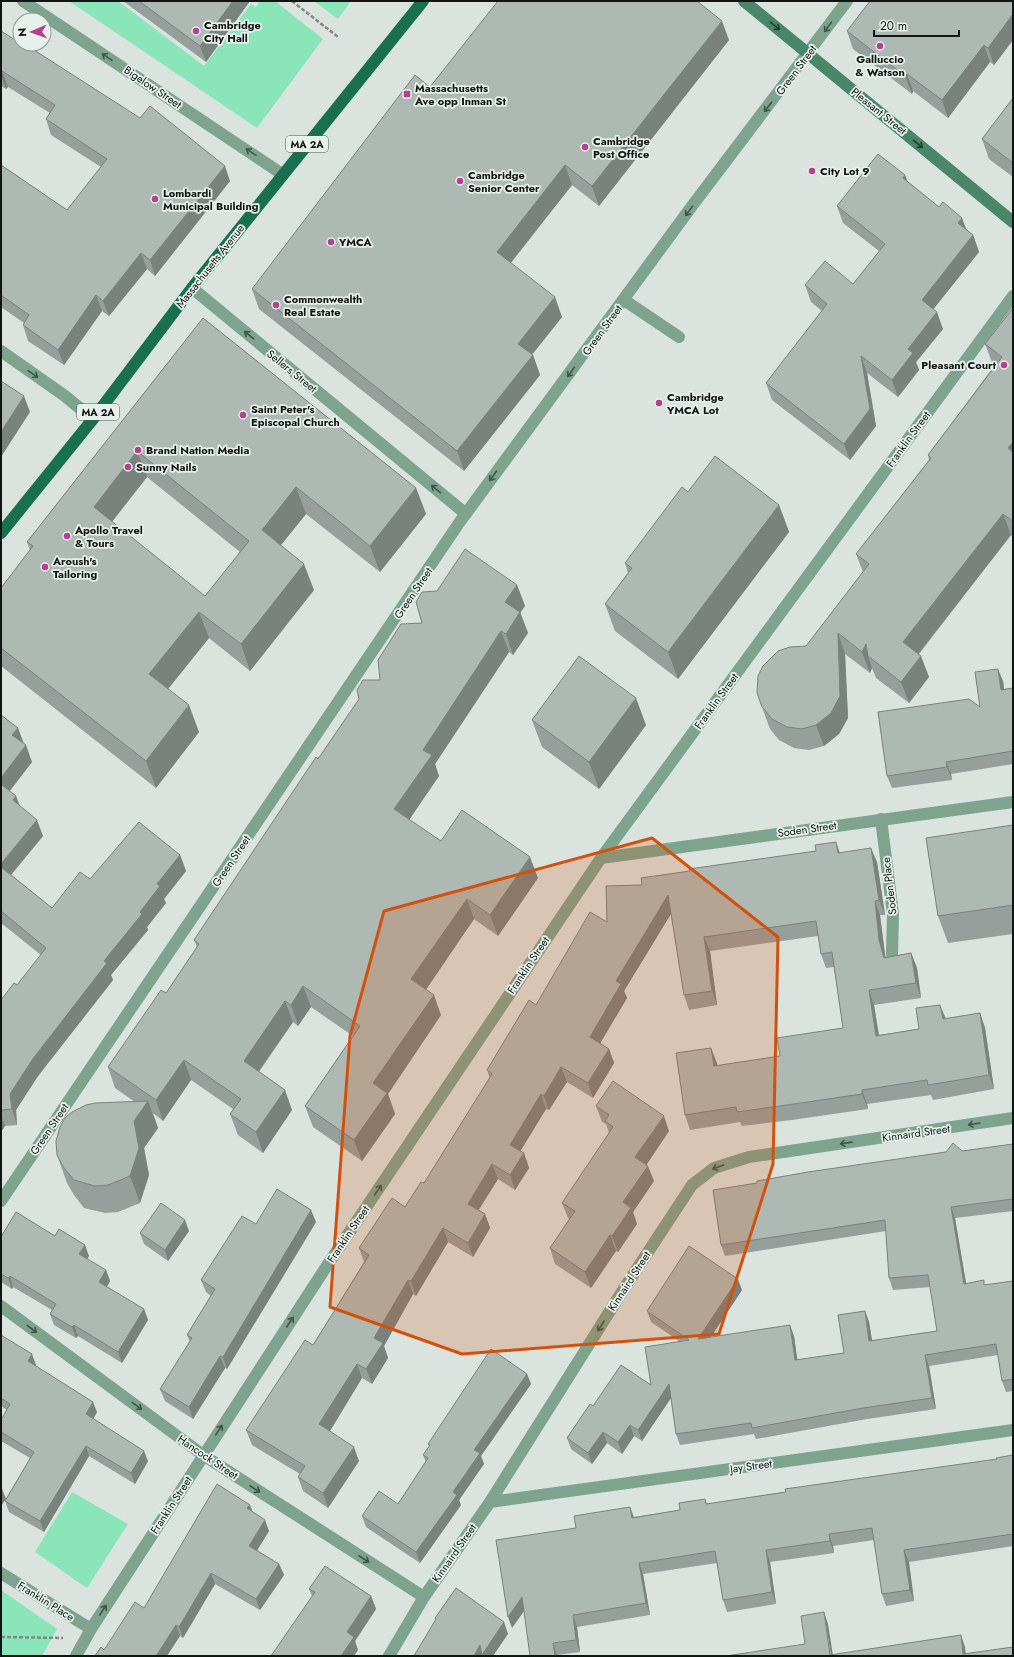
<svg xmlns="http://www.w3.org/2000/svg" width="1014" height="1657" font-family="Jost,sans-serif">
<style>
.green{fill:#8be5ba}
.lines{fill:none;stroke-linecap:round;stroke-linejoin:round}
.path{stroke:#828885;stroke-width:2.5;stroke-dasharray:4 2;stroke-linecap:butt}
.service{stroke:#7ea490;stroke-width:12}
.pedestrian{stroke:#7ea490;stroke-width:12}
.minor{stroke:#7ea490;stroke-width:12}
.secondary{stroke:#4a866a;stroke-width:12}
.primary{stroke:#19704f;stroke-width:12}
.wall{fill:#969f9b;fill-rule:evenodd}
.shaded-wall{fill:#7a827e}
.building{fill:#afb9b4;stroke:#7a827e;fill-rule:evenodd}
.oneway{stroke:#253c31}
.oneway2{stroke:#42554b}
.marked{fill:#d2520d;fill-opacity:0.2;stroke:#d2520d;stroke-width:3;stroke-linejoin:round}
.poi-dot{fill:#b73e91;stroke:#e7f1eb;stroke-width:1.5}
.labels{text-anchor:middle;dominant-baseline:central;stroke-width:3.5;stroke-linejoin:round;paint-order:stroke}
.shield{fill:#e7f1eb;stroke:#515653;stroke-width:1}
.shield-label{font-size:10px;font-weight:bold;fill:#111412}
.poi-label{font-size:11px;font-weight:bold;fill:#111412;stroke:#e7f1eb;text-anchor:start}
.street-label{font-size:11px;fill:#111412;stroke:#e7f1eb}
</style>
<rect width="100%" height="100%" fill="#dae3de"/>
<path class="green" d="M 69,1 L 118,1 L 204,66 L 251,4 L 256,7 L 260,1 L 275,1 L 323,39 L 257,128 Z
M 314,1 L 351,1 L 338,19 Z
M 72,1492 L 128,1524 L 87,1588 L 35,1552 Z
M 1,1590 L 57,1629 L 42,1656 L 1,1656 Z"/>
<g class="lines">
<path class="path" d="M 292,1 L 338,37
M 1,1637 L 63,1638"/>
<path class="service" d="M 624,300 L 679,337"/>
<path class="pedestrian" d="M 881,819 L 893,914 L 892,954"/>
<path class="minor" d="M 23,1 L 282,174
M 192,288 L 466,514
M 1,351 L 65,396 L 93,419
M 601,858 L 1013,802
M 1,1201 L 459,523 L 692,206 L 847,1
M 1,1306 L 203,1455 L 424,1597
M 490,1502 L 1013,1430
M 1,1573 L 91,1629
M 76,1656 L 91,1629 L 330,1261 L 601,858 L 1013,296
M 389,1656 L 424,1597 L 490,1502 L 625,1287 L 692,1185 L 714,1168 L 749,1157 L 1013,1118"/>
<path class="secondary" d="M 744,1 L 1013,222"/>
<path class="primary" d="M 1,533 L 93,419 L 192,288 L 423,1"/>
</g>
<path class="wall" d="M 123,1 L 250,1 L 206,62 Z
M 1013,1 L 1013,40 L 994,65 L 990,62 L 948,118 L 913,91 L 912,94 L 853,49 L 847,31 Z
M 1,31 L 230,181 L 155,276 L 147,269 L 109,316 L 102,311 L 64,365 L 28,341 L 23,325 L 24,323 L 1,307 L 1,165 L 67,210 L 101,167 L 51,135 L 46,119 L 50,113 L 8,87 L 6,89 L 1,86 Z
M 729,40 L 599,206 L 572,185 L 511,263 L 562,317 L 532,355 L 533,355 L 540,375 L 464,471 L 259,309 L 252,289 L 430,87 Z
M 1013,98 L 1013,177 L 989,159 L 982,139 Z
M 905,175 L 907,181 L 973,235 L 979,252 L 933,309 L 943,329 L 916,362 L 919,370 L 898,397 L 867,373 L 876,426 L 850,460 L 772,400 L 766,383 L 822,311 L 811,302 L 805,285 L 853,284 L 879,251 L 843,223 L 837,206 Z
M 1013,308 L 1013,537 L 1011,535 L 919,654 L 929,677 L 909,703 L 876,678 L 872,668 L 870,673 L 845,654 L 848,718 L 839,734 L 824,746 L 809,750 L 794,748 L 779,740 L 770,729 L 762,707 L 863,572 L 856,554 L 929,460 L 928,455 L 994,366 L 993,365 L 985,344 Z
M 203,318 L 416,488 L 426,514 L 380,572 L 306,514 L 281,545 L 314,590 L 250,671 L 209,638 L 168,689 L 199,732 L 156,788 L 1,666 L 1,588 L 30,550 L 27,542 ZM 147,477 L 240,552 L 205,596 L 112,522 Z
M 688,492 L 779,505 L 789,532 L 678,679 L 615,631 L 605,604 L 628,573 L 625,563 Z
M 517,585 L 525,606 L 520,612 L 528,633 L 513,655 L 509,652 L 435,764 L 439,776 L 409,820 L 441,841 L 538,878 L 498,936 L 474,919 L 426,989 L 441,1015 L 388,1094 L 395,1114 L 362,1161 L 313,1127 L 305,1106 L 353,1036 L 311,1007 L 298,1026 L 293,1022 L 259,1072 L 292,1110 L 263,1153 L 238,1135 L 230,1114 L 233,1109 L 191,1080 L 163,1121 L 153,1113 L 158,1128 L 144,1148 L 149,1175 L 140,1203 L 118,1212 L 105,1213 L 84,1208 L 74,1195 L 67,1183 L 57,1155 L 135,1102 L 115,1088 L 108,1067 L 166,993 L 197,947 L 194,940 L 318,759 L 380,680 L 422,623 Z
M 1003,681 L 1004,689 L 1013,688 L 1013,764 L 951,774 L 952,780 L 892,788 L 887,776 L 980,707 Z
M 1,715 L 18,728 L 23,743 L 32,762 L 10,791 L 16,796 L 20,806 L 43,836 L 11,875 L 52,908 L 90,879 L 180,855 L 186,871 L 164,899 L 166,903 L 147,927 L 148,930 L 111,975 L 113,980 L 38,1076 L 16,1110 L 17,1125 L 5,1126 L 1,1132 L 1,1000 L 17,985 L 41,955 L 1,923 Z
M 532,720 L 646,725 L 599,789 L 542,747 Z
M 1013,825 L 1013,934 L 948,943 L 938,916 Z
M 840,853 L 877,862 L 885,915 L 880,915 L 885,957 L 911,953 L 917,968 L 921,998 L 874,1005 L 879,1035 L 919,1029 L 946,1019 L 980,1013 L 985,1028 L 994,1089 L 933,1100 L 931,1095 L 867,1104 L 868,1109 L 792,1120 L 742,1126 L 740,1122 L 690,1130 L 685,1115 L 711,1048 L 717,1066 L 780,1056 L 843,1028 L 834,967 L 826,968 L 821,954 L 818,936 L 710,951 L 717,1005 L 689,1010 L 684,995 L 671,913 L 624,991 L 627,998 L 600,1043 L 609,1049 L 614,1063 L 593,1098 L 567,1082 L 549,1110 L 546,1109 L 520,1151 L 524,1153 L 529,1168 L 515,1190 L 498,1179 L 479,1210 L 485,1214 L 490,1228 L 473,1257 L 448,1242 L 416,1296 L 413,1294 L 384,1346 L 388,1358 L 372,1384 L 362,1378 L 330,1431 L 359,1461 L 328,1508 L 303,1491 L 298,1477 L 300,1474 L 252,1445 L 246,1430 L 313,1345 L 333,1313 L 364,1262 L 359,1248 L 405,1207 L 424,1183 L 490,1078 L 487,1070 L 536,1005 L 607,922 L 642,885 Z
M 596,1106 L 669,1131 L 646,1165 L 654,1181 L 633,1212 L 637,1224 L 618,1252 L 616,1251 L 591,1288 L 555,1264 L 550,1248 L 569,1219 L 568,1218 L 562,1203 L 609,1133 L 606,1124 L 602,1122 Z
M 1013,1144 L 1013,1211 L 955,1218 L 966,1283 L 985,1285 L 1013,1281 L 1013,1391 L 1006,1392 L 1002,1381 L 998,1355 L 929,1366 L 936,1409 L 867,1419 L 756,1439 L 754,1434 L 680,1445 L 676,1434 L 671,1398 L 642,1441 L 634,1436 L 622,1454 L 607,1443 L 592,1464 L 571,1449 L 567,1438 L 593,1406 L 651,1385 L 679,1341 L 651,1322 L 647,1311 L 742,1290 L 711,1337 L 794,1336 L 797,1360 L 844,1353 L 865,1311 L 869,1322 L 872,1341 L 937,1331 L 930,1287 L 893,1290 L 889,1278 L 886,1231 L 725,1256 L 721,1245 L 757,1183 L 962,1151 Z
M 316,1222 L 227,1369 L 225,1368 L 193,1419 L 165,1401 L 160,1389 L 190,1342 L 187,1335 L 211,1296 L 206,1292 L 201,1280 L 256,1224 Z
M 189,1231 L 168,1261 L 144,1244 L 140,1233 Z
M 1,1237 L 89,1256 L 87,1259 L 106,1270 L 110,1281 L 107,1287 L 144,1309 L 148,1320 L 122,1363 L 78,1336 L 76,1338 L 54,1325 L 50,1314 L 52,1310 L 13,1287 L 12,1289 L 1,1282 Z
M 1,1335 L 36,1365 L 36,1366 L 97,1412 L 93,1419 L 148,1461 L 135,1484 L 89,1456 L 44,1532 L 9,1512 L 5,1501 L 30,1458 L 1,1441 L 1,1420 L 7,1410 L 1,1406 Z
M 527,1374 L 531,1384 L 481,1456 L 484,1464 L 459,1500 L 461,1505 L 420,1563 L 366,1527 L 362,1516 L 398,1504 L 426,1462 L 423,1455 L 429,1446 L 428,1444 Z
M 1013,1455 L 1013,1546 L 909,1562 L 914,1601 L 886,1606 L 882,1594 L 874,1540 L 833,1546 L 834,1553 L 770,1562 L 776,1604 L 727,1612 L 723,1600 L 717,1563 L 643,1574 L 650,1615 L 577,1627 L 580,1652 L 557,1655 L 524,1611 L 512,1628 L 576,1528 L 630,1507 L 634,1517 L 680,1510 L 705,1499 L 707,1504 L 997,1459 Z
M 250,1505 L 252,1511 L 269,1531 L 257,1550 L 279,1564 L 284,1575 L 260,1610 L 215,1584 L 183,1638 L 180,1636 L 104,1650 L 144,1608 Z
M 309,1589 L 371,1596 L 376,1609 L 355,1641 L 358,1650 L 312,1596 Z"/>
<path class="shaded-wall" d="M 233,1 L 250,1 L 206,62 L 200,46 Z
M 1013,14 L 1013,40 L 994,65 L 988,48 Z
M 722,21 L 729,40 L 599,206 L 592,186 Z
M 984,45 L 990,62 L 948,118 L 942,100 Z
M 2,71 L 8,87 L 6,89 L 1,76 L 1,73 Z
M 907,74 L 913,91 L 912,94 L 905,76 Z
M 565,165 L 572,185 L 504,271 L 497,252 Z
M 225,166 L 230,181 L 155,276 L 150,260 Z
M 905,175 L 911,191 L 903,178 Z
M 962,218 L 968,234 L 958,223 Z
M 973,235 L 979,252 L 928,316 L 922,300 Z
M 141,253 L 147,269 L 109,316 L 103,301 Z
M 96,295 L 102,311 L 64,365 L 58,350 Z
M 555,297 L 562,317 L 525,363 L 518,344 Z
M 937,312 L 943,329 L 916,362 L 919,370 L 898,397 L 892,380 L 908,349 Z
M 533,355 L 540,375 L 464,471 L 457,451 Z
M 861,356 L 867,373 L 876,426 L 850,460 L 844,444 Z
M 24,396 L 30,412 L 1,457 L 1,432 Z
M 1013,442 L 1013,461 L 1008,448 Z
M 137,451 L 147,477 L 103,533 L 94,507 Z
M 296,487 L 306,514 L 272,556 L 262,530 Z
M 416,488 L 426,514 L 380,572 L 370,546 Z
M 779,505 L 789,532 L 678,679 L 668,652 Z
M 1003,514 L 1011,535 L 911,663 L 903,642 Z
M 304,564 L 314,590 L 250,671 L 241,644 Z
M 517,585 L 525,606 L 513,623 L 505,602 Z
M 199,612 L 209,638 L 159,700 L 149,674 Z
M 520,612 L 528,633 L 513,655 L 506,634 Z
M 501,631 L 509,652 L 435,764 L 439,776 L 402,830 L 394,809 L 423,750 Z
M 838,633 L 845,654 L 848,718 L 839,734 L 824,746 L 816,725 Z
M 866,644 L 868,656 L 872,668 L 870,673 L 862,652 Z
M 921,656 L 929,677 L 909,703 L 901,682 Z
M 998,669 L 1003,681 L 1006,702 L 1001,690 Z
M 636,698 L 646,725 L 599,789 L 589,762 Z
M 189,705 L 199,732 L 156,788 L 146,761 Z
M 18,728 L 24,744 L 12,735 Z
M 26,745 L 32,762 L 4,798 L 1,789 L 1,778 Z
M 946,762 L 951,774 L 952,780 L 947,767 Z
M 16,796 L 22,812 L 13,800 Z
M 37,820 L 43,836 L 5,882 L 1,871 L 1,864 Z
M 836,842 L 841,856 L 838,853 Z
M 871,848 L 877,862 L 885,915 L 879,900 Z
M 180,855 L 186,871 L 164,899 L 166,903 L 147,927 L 148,930 L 111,975 L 113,980 L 38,1076 L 16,1110 L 17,1125 L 12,1109 L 10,1094 L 32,1060 L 140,912 L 157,884 Z
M 530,857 L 538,878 L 498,936 L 490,915 Z
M 668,895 L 674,909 L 624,991 L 627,998 L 595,1052 L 590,1037 L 616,981 Z
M 467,899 L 474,919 L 419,1000 L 411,979 Z
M 875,901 L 880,915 L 885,954 L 889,972 L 884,958 L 879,940 Z
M 704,937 L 710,951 L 717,1005 L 712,991 Z
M 911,953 L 917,968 L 921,998 L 916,983 Z
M 303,986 L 311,1007 L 298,1026 L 291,1005 Z
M 869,990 L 874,1005 L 881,1050 L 876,1036 Z
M 434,995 L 441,1015 L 388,1094 L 395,1114 L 362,1161 L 354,1140 L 373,1083 Z
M 285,1001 L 293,1022 L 251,1082 L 244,1061 Z
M 940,1005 L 946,1019 L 943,1019 Z
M 980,1013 L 985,1028 L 994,1089 L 989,1075 Z
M 711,1048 L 717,1063 L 719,1081 L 714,1066 Z
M 609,1049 L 614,1063 L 593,1098 L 588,1083 Z
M 184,1060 L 191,1080 L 163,1121 L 156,1100 Z
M 561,1067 L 567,1082 L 549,1110 L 544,1096 Z
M 285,1090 L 292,1110 L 263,1153 L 256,1132 Z
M 862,1090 L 867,1104 L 868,1109 L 862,1094 Z
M 541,1094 L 546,1109 L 515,1160 L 510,1145 Z
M 148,1101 L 158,1128 L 144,1148 L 149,1175 L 140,1203 L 130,1176 L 134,1121 Z
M 1,1115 L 5,1126 L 1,1132 Z
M 664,1116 L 669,1131 L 641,1173 L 635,1157 Z
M 524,1153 L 529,1168 L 515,1190 L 510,1175 Z
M 492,1164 L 498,1179 L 473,1218 L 468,1204 Z
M 648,1166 L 654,1181 L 633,1212 L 637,1224 L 618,1252 L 612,1236 L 623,1202 Z
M 951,1207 L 955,1218 L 968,1295 L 964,1284 Z
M 311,1210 L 316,1222 L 227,1369 L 223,1357 Z
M 485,1214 L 490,1228 L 473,1257 L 468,1243 Z
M 185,1220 L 189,1231 L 168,1261 L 165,1250 Z
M 443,1228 L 448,1242 L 416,1296 L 411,1281 Z
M 610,1235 L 616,1251 L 591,1288 L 585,1272 Z
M 85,1245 L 89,1256 L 83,1265 L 79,1254 Z
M 106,1270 L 110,1281 L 103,1293 L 99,1282 Z
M 10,1276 L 13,1287 L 12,1289 L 8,1278 Z
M 738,1279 L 742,1290 L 702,1350 L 698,1339 Z
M 408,1280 L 413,1294 L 384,1346 L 388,1358 L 372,1384 L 366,1369 L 374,1338 Z
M 144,1309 L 148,1320 L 122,1363 L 118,1352 Z
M 865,1311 L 869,1322 L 874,1352 L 869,1341 Z
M 74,1325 L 78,1336 L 76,1338 L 72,1327 Z
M 790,1325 L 794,1336 L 799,1371 L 795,1360 Z
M 32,1354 L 36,1365 L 32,1372 L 28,1361 Z
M 925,1355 L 929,1366 L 936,1409 L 932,1398 Z
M 220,1356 L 225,1368 L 193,1419 L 189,1407 Z
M 357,1364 L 362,1378 L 325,1439 L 319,1424 Z
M 527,1374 L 531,1384 L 481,1456 L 484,1464 L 459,1500 L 461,1505 L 420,1563 L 416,1552 L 453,1492 L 474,1450 Z
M 669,1384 L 673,1395 L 642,1441 L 638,1430 Z
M 93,1402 L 97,1412 L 90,1425 L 86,1414 Z
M 630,1425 L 634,1436 L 622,1454 L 618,1442 Z
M 603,1432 L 607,1443 L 592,1464 L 588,1453 Z
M 86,1446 L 89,1456 L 44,1532 L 40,1521 Z
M 354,1447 L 359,1461 L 328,1508 L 323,1493 Z
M 144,1451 L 148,1461 L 135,1484 L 131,1473 Z
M 1,1486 L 6,1499 L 1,1506 Z
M 250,1505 L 254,1516 L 247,1508 Z
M 630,1507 L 634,1519 L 632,1518 Z
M 265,1520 L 269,1531 L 253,1557 L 249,1546 Z
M 829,1534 L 833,1546 L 834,1553 L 830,1541 Z
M 766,1550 L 770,1562 L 776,1604 L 772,1592 Z
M 904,1550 L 909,1562 L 914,1601 L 910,1590 Z
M 639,1563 L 643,1574 L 650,1615 L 646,1603 Z
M 279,1564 L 284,1575 L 260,1610 L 256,1599 Z
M 211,1573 L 215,1584 L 183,1638 L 179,1627 Z
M 371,1596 L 376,1609 L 355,1641 L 358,1650 L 354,1656 L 341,1656 L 347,1632 Z
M 522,1597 L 526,1608 L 512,1628 L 508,1617 Z
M 824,1612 L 828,1624 L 833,1656 L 831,1656 Z
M 573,1615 L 577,1627 L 580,1652 L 576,1640 Z
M 504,1622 L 508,1634 L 493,1656 L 474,1656 L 480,1645 Z
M 176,1625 L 180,1636 L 167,1656 L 156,1656 Z
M 961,1635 L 965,1647 L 966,1656 L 963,1654 Z
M 553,1643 L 557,1655 L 557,1656 L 555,1656 Z"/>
<path class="building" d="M 139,1 L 233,1 L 200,46 Z
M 498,1 L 697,1 L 722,21 L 592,186 L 565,165 L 497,252 L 555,297 L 518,344 L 533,355 L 457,451 L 252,289 L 415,75 L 430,87 Z
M 870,1 L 1013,1 L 1013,14 L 988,48 L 984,45 L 942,100 L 907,74 L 905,76 L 847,31 Z
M 1,31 L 20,43 L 20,44 L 22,44 L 33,51 L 34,50 L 140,118 L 150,106 L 225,166 L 150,260 L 141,253 L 103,301 L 96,295 L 58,350 L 23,325 L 29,315 L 1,295 L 1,165 L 67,210 L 107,159 L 46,119 L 55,105 L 2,71 L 1,73 Z
M 1013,98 L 1013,163 L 982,139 Z
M 878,154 L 905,175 L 903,178 L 939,207 L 943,202 L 962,218 L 958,223 L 973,235 L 922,300 L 937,312 L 908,349 L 913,353 L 892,380 L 861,356 L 870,409 L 844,444 L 766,383 L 827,304 L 805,285 L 825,261 L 853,284 L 885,244 L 837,206 Z
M 1013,308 L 1013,442 L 1008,448 L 1013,452 L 1013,521 L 1003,514 L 903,642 L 921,656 L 901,682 L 868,656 L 866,644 L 862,652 L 838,633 L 840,696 L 831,713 L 816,725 L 802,729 L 787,727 L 772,719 L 762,707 L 757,693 L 758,676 L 763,666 L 778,651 L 790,647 L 806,646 L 869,564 L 856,554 L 931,458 L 928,455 L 1002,357 L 985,344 Z
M 203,318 L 416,488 L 370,546 L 296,487 L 262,530 L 304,564 L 241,644 L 199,612 L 149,674 L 189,705 L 146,761 L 1,648 L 1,588 L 33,546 L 27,542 ZM 137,451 L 249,541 L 205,596 L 94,507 Z
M 1,381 L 24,396 L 1,432 Z
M 715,456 L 779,505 L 668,652 L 605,604 L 632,568 L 625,563 L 682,487 L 688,492 Z
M 465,549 L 517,585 L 505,602 L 520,612 L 506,634 L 501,631 L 423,750 L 432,755 L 394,809 L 441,841 L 462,810 L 530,857 L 490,915 L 467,899 L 411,979 L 434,995 L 373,1083 L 387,1093 L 354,1140 L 305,1106 L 360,1026 L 303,986 L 291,1005 L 285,1001 L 244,1061 L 285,1090 L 256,1132 L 230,1114 L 241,1099 L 184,1060 L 156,1100 L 108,1067 L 161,990 L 166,993 L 199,944 L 194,940 L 316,757 L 318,759 L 359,699 L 357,690 L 363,680 L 380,680 L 378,660 L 401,624 L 422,623 L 416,602 L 422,592 L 437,591 Z
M 579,656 L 636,698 L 589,762 L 532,720 Z
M 998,669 L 1001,690 L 1013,688 L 1013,751 L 946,762 L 947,767 L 887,776 L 878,712 L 969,699 L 980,707 L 975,672 Z
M 1,715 L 18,728 L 12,735 L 26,745 L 1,778 Z
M 1,784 L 16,796 L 13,800 L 37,820 L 1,864 Z
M 139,822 L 180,855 L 157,884 L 160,886 L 140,912 L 142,914 L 104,961 L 107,963 L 32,1060 L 10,1094 L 12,1109 L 1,1110 L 1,1000 L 14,983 L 17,985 L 46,948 L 1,911 L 1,867 L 52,908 L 80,872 L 90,879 Z
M 1013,825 L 1013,905 L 938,916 L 926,838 Z
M 836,842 L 838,853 L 871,848 L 879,900 L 875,901 L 879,940 L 884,958 L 911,953 L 916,983 L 869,990 L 876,1036 L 919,1029 L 916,1008 L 940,1005 L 943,1019 L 980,1013 L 989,1075 L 928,1085 L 927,1080 L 862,1090 L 862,1094 L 787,1105 L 737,1112 L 736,1107 L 685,1115 L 676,1053 L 711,1048 L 714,1066 L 780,1056 L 777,1038 L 843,1028 L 832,952 L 821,954 L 816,921 L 704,937 L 712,991 L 684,995 L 668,895 L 616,981 L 621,984 L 590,1037 L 609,1049 L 588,1083 L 561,1067 L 544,1096 L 541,1094 L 510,1145 L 524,1153 L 510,1175 L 492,1164 L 468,1204 L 485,1214 L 468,1243 L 443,1228 L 411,1281 L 408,1280 L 374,1338 L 383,1343 L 366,1369 L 357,1364 L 319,1424 L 354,1447 L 323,1493 L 298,1477 L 305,1466 L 246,1430 L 305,1340 L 313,1345 L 333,1313 L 369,1255 L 359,1248 L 392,1198 L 405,1207 L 421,1182 L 424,1183 L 492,1074 L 487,1070 L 529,1000 L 536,1005 L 590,912 L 607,922 L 606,886 L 642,885 L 641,878 L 690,871 L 689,869 L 816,851 L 815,845 Z
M 613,1081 L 664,1116 L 635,1157 L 648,1166 L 623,1202 L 631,1208 L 612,1236 L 610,1235 L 585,1272 L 550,1248 L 575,1211 L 562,1203 L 613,1127 L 605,1121 L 609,1115 L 596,1106 Z
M 148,1101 L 134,1121 L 139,1148 L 130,1176 L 108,1185 L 95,1186 L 74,1180 L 64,1168 L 57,1155 L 56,1141 L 60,1127 L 65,1118 L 72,1112 L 86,1105 L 95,1103 Z
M 953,1143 L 962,1151 L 1013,1144 L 1013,1199 L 951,1207 L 964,1284 L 984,1280 L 984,1285 L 1013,1281 L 1013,1379 L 1002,1381 L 996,1344 L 925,1355 L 932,1398 L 863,1408 L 752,1428 L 751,1423 L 676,1434 L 669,1384 L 638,1430 L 630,1425 L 618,1442 L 603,1432 L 588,1453 L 567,1438 L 590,1404 L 593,1406 L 621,1365 L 651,1385 L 645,1347 L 689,1340 L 647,1311 L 689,1246 L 738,1279 L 698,1339 L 790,1325 L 795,1360 L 844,1353 L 838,1315 L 865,1311 L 869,1341 L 937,1331 L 928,1275 L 889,1278 L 885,1220 L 721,1245 L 713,1190 L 757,1183 L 757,1181 L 808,1172 L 946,1152 Z
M 277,1189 L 311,1210 L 223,1357 L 220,1356 L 189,1407 L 160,1389 L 192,1338 L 187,1335 L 215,1289 L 201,1280 L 242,1216 L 256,1224 Z
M 161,1203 L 185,1220 L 165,1250 L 140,1233 Z
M 16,1212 L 55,1236 L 59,1229 L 85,1245 L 79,1254 L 106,1270 L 99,1282 L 144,1309 L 118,1352 L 74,1325 L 72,1327 L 50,1314 L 56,1304 L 10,1276 L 8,1278 L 1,1274 L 1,1237 Z
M 1,1335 L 32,1354 L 28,1361 L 93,1402 L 86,1414 L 144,1451 L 131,1473 L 86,1446 L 40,1521 L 5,1501 L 34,1452 L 1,1432 L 1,1420 L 10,1404 L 1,1398 Z
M 491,1349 L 527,1374 L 474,1450 L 480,1453 L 453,1492 L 457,1495 L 416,1552 L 362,1516 L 379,1491 L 398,1504 L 428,1458 L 423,1455 L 430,1445 L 428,1444 Z
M 1013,1455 L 1013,1534 L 904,1550 L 910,1590 L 882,1594 L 872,1528 L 829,1534 L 830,1541 L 766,1550 L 772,1592 L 723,1600 L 715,1551 L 639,1563 L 646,1603 L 573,1615 L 576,1640 L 553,1643 L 555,1656 L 530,1656 L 522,1597 L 508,1617 L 496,1540 L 576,1528 L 574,1516 L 630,1507 L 632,1518 L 680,1510 L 679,1503 L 705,1499 L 706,1504 L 786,1492 L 785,1489 L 997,1459 L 996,1458 Z
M 217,1484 L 250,1505 L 247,1508 L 265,1520 L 249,1546 L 279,1564 L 256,1599 L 211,1573 L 179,1627 L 176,1625 L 156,1656 L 95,1656 L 101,1647 L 104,1650 L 135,1602 L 144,1608 Z
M 325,1566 L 371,1596 L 347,1632 L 354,1637 L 341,1656 L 271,1656 L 315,1592 L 309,1589 Z
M 456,1588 L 504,1622 L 482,1655 L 480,1645 L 474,1656 L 414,1656 L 436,1619 L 435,1618 Z
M 824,1612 L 830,1655 L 961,1635 L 963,1654 L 1013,1647 L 1013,1656 L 726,1656 L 805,1644 L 801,1616 Z"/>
<defs><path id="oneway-shaft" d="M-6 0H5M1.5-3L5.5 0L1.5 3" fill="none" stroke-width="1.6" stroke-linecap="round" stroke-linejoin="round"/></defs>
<g class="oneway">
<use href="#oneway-shaft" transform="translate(775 26) rotate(39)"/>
<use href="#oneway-shaft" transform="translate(918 144) rotate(39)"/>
</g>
<g class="oneway2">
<use href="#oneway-shaft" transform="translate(828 27) rotate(126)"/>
<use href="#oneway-shaft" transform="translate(107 57) rotate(-146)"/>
<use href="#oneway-shaft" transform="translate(768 107) rotate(127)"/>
<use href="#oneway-shaft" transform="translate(251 152) rotate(-146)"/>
<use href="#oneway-shaft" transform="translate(689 211) rotate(126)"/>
<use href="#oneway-shaft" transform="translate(249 335) rotate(-141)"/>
<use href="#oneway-shaft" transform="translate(571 372) rotate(126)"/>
<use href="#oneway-shaft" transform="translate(33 374) rotate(35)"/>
<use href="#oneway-shaft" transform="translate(493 476) rotate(126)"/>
<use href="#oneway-shaft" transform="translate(436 489) rotate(-141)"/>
<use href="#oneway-shaft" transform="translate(974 1124) rotate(171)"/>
<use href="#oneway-shaft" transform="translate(846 1143) rotate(172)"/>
<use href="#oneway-shaft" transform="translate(718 1167) rotate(160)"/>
<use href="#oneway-shaft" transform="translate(378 1190) rotate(-56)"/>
<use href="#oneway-shaft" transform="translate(290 1322) rotate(-57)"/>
<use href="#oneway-shaft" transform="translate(601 1326) rotate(122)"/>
<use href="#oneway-shaft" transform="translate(32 1329) rotate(37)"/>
<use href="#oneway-shaft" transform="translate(137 1406) rotate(37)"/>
<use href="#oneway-shaft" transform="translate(219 1430) rotate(-57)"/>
<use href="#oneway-shaft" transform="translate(255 1489) rotate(33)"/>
<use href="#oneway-shaft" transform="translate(364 1559) rotate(33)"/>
<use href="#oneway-shaft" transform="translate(103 1610) rotate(-57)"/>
</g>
<path class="marked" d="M 652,838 L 778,937 L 773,1164 L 719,1334 L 462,1354 L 330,1307 L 350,1036 L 384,911 Z"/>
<g class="poi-dot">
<circle cx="196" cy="31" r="4"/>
<circle cx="880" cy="46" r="4"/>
<rect x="403" y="90" width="8" height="8" rx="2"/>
<circle cx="585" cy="147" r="4"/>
<circle cx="812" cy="171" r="4"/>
<circle cx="460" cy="181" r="4"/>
<circle cx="155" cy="199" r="4"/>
<circle cx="331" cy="242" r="4"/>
<circle cx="276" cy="305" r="4"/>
<circle cx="1004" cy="365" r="4"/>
<circle cx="659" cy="403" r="4"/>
<circle cx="243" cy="415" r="4"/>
<circle cx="138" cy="450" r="4"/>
<circle cx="128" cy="467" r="4"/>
<circle cx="67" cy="536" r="4"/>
<circle cx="45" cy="567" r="4"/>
</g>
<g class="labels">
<g class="shield">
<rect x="286" y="136" width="42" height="16" rx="3"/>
<rect x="77" y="404" width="42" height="16" rx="3"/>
</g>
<g class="shield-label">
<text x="307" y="144">MA 2A</text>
<text x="98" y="412">MA 2A</text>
</g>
<g class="poi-label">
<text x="204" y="25">Cambridge<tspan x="204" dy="13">City Hall</tspan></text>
<text x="880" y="59" text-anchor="middle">Galluccio<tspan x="880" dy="13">&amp; Watson</tspan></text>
<text x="415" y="88">Massachusetts<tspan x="415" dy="13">Ave opp Inman St</tspan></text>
<text x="593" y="141">Cambridge<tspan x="593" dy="13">Post Office</tspan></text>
<text x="820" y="171">City Lot 9</text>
<text x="468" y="175">Cambridge<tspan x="468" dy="13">Senior Center</tspan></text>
<text x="163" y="193">Lombardi<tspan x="163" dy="13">Municipal Building</tspan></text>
<text x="339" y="242">YMCA</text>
<text x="284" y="299">Commonwealth<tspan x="284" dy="13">Real Estate</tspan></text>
<text x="996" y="365" text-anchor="end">Pleasant Court</text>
<text x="667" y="397">Cambridge<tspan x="667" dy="13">YMCA Lot</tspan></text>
<text x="251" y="409">Saint Peter's<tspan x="251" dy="13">Episcopal Church</tspan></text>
<text x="146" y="450">Brand Nation Media</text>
<text x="136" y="467">Sunny Nails</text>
<text x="75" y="530">Apollo Travel<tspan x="75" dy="13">&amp; Tours</tspan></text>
<text x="53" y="561">Aroush's<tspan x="53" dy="13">Tailoring</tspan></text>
</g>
<g class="street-label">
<text transform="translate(796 70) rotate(-53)">Green Street</text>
<text transform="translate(153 87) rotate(34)">Bigelow Street</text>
<text transform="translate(879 111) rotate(39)">Pleasant Street</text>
<text transform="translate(210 266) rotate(-52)">Massachusetts Avenue</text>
<text transform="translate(602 330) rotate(-54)">Green Street</text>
<text transform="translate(292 371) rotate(39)">Sellers Street</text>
<text transform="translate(908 439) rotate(-54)">Franklin Street</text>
<text transform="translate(413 593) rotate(-56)">Green Street</text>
<text transform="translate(716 701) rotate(-54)">Franklin Street</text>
<text transform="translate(807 829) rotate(-8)">Soden Street</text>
<text transform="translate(231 861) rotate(-56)">Green Street</text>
<text transform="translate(889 886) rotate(-97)">Soden Place</text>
<text transform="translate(528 965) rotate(-56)">Franklin Street</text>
<text transform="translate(49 1129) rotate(-56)">Green Street</text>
<text transform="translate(916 1133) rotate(-8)">Kinnaird Street</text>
<text transform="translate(348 1234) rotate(-56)">Franklin Street</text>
<text transform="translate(629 1281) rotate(-57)">Kinnaird Street</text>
<text transform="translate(208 1457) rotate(34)">Hancock Street</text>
<text transform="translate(751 1466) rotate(-8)">Jay Street</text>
<text transform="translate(171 1505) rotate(-57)">Franklin Street</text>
<text transform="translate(454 1553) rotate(-55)">Kinnaird Street</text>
<text transform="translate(46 1601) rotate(32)">Franklin Place</text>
</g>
</g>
<rect width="1014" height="1657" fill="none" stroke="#111412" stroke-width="4"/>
<g transform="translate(32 32) rotate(268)"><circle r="19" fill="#e7f1eb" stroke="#919994"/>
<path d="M0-3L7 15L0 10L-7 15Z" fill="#b73e91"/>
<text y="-6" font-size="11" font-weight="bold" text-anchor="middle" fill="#111412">N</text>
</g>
<path d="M874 30v6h85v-6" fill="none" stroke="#111412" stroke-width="2"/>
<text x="880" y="30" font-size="12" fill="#111412" stroke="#e7f1eb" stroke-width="3" paint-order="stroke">20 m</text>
</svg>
